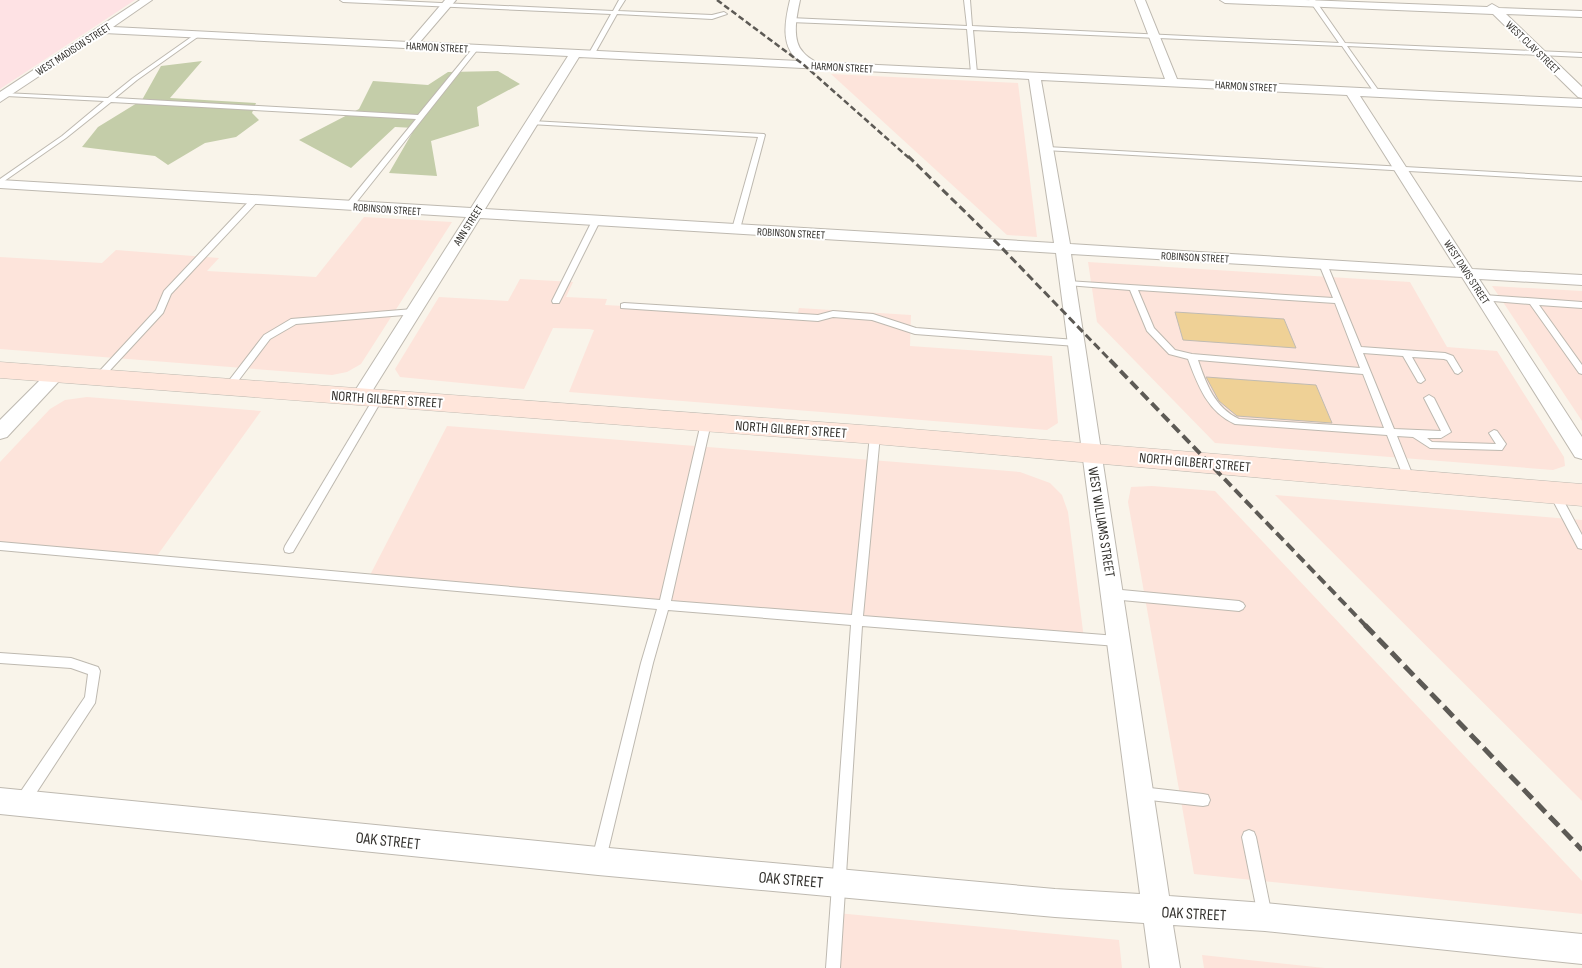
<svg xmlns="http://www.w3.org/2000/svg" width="1582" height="968" viewBox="0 0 1582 968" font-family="'Sofia Sans Condensed',sans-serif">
  <rect width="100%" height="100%" fill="#f9f4ea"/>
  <g fill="#fde4db">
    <path d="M831,74l187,9 19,154 -30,-2z"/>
    <path d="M364,217l88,5 -91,142 -14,8 -15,3 -332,-26v-92l102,6 14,-13 103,8 -12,13 109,6z"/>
    <path d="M1088,262l322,20 37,65 50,4 67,106 1,9 -12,4 -338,-27 -118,-121z"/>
    <path d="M520,279l53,3 -7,15 41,2 -2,6 19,1 173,11 2,-9 112,7 -1,31 142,10 6,67 -11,7 -478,-38 25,-62 -5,-1 -36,-1 -29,61 -124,-12 -5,-8 44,-72 69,4z"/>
    <path d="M1492,286l90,5v130l-81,-122z"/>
    <path d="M87,397l174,14 -107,149 -154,-14v-84l50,-53 15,-9z"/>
    <path d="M447,426l573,46 30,11 12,12 6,17 16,127 -716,-60z"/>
    <path d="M1152,486l63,5 367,390v33l-388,-40 -66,-372 3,-15z"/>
    <path d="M1275,495l307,25v281z"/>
    <path d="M837,913l282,27 3,28h-289z"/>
    <path d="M1202,955l123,13h-121z"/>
  </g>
  <path fill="#fee2e4" d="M0,0h135l-135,89z"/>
  <g fill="#c4cda9">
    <path d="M202,61l-32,37 86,5 -4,10 7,7 -23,17 -31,6 -37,22 -13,-9 -73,-9 16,-20 44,-27 19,-34z"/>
    <path d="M498,71l22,13 -43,23 2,19 -48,15 6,35 -48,-3 26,-45 -20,-1 -44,41 -52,-28 60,-31 14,-28 55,4 20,-13z"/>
  </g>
  <g fill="#efd196" stroke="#c0bbb2">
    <path d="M1175,312l109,7 12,29 -113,-8z"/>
    <path d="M1206,377l110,8 16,38 -95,-7 -18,-15z"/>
  </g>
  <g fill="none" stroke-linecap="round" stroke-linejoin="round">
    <g stroke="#beb9b0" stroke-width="2">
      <g id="service">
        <path d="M340,0h37l236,11 6,-11h6l-7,11 94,4 12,-3 3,2 -15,5 -95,-5 -23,41 -3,2 -3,-2 23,-41 -268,-12z"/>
        <path d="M964,0h6l2,26 367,17 -30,-43h6l30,43 237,10v4l-235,-11 34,48 -3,2 -2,-1 -34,-49 -369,-16 4,43 -3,2 -3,-2 -4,-44 -177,-7 -3,-2 3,-2 177,8z"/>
        <path d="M197,33l2,1v2l-62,44 -22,18 303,17 55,-67 5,1 -127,160 -7,-2 72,-88 -305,-17 -45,36 -66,46v-5l62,-43 42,-35 -98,-5 -3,-2 1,-1 104,5 25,-20z"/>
        <path d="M532,121l232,13 1,1 -25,94 -4,2 -4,-2 26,-92 -228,-13 -1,-1z"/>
        <path d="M1047,147l535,30v4l-537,-31 -1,-1z"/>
        <path d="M251,199l7,2 -87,93 -8,19 -62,67h-6l-1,-2 1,-2 61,-66 8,-19z"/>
        <path d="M593,219h3l4,2 -41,82h-6l-1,-2z"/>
        <path d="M1320,262h3l4,2 34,83 84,6 8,3 9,15 -4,3 -3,-1 -8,-13 -3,-1 -32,-2 13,23 -4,3 -3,-1 -15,-26 -40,-3 31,76 47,2 -17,-33 5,-3 5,3 17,34 -10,6h-14l5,4 64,2 -7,-11 5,-3 3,1 9,13 -4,6 -72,-2 -17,-11 -16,-1 18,45 -5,4 -5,-4 -18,-46 -152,-11c-27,-12 -37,-38 -47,-65l-19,-5 -22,-23 -17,-41 -63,-5 -4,-2 4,-2 266,17 -14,-34zM1138,290l197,13 25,65 -168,-14 -17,-4 -21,-22zM1198,360l165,14 21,54 -145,-9c-24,-11 -33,-35 -41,-59z"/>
        <path d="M1484,295l98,7v6l-43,-3 43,60v9l-3,-1 -49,-69 -49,-4v-4z"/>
        <path d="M624,303l194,12 15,-4 40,3 43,14 160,12 4,3 -4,3 -161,-12 -43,-14 -39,-3 -15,4 -197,-13v-4z"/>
        <path d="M413,309l3,1v4l-120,10 -26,15 -38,50h-6l-2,-2 40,-52 27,-16z"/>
        <path d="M378,395l5,3 -90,154 -4,1 -4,-1 -1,-3 1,-3 90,-150z"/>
        <path d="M706,420l5,3 -40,178 181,14 18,-180 5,-3 5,3 -17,181 254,20 4,1 2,4 -2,4 -4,1 -255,-20 -22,342h-14l25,-343 -183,-15 -15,53 -47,196 -2,5 -5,2 -5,-2 -2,-5 49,-196 16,-54 -657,-59v-8l660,58 41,-177z"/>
        <path d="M1554,489l4,1 24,45v14l-4,-1 -29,-55 1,-3z"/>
        <path d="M1111,589l128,12 4,2 2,3 -2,3 -4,2 -128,-12 -4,-2 -2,-3 2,-3z"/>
        <path d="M0,653l71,5 27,9 2,4 -5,32 -68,104 -5,2 -5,-2 -2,-5 2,-5 68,-100 3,-23 -17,-6 -71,-5z"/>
        <path d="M1141,787l62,7 5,1 2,5 -2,5 -5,1 -62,-7 -5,-1 -2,-5 2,-5z"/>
        <path d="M1249,830l5,2 2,5 16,79 -2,5 -5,2 -5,-2 -2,-5 -16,-79 2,-5z"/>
      </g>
    </g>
    <g stroke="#beb9b0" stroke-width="2">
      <g id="minor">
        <path d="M140,0h12l-39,27 296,15 36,-42h11l-36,42 379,19c-19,-15 -14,-40 -9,-61h10c-3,14 -9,40 3,52 3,4 8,7 13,10l349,17 -30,-79h10l32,79 405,20v8l-222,-11 112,173 110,6v10l-103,-6 103,158v22l-7,-2 -113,-180 -391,-23 98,642 96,7 317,31v30l-317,-33 -92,-6 7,43h-30l-6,-45 -89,-6 -457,-42 -598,-61v-26l598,59 457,42 85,5 -84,-641 -576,-35 -114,183 -6,2 -6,-2 -3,-4 115,-180 -466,-29v-8l471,28 97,-152 -464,-23 -104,69v-10zM579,57l450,22 25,164 -569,-34zM1041,80l306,15 109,173 -386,-24z"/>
        <path d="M1220,0h85l182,7 5,-3 7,4 83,3v6l-76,-3 76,73v11l-4,-1 -85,-83 -268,-11z"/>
        <path d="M55,369l6,2 3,4 -3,4 -54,58 -7,2v-19l49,-49z"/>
      </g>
    </g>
    <g stroke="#beb9b0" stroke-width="1">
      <path id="secondary" d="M0,362l875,64 707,58v22l-707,-62 -875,-66z"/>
    </g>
    <use href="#service" fill="#fff" fill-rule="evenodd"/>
    <use href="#minor" fill="#fff" fill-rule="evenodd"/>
    <use href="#secondary" fill="#ffe6db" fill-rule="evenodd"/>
    <path stroke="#5d5a55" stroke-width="2.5" stroke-dasharray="6 3" stroke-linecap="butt" d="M717,0l87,65 105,93"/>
    <path stroke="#5d5a55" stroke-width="3" stroke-dasharray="8 4" stroke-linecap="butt" d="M908,156l91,89 112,116"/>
    <path stroke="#5d5a55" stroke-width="4" stroke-dasharray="10 5" stroke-linecap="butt" d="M1110,360l256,266"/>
    <path stroke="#5d5a55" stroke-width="5" stroke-dasharray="13 6" stroke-linecap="butt" d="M1365,625l217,225"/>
  </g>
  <g text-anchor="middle" stroke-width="4" stroke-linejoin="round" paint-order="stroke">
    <g font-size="11" fill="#32302c" stroke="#fff">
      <text transform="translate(437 47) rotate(3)" y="4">HARMON STREET</text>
      <text transform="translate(1533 47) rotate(44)" y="4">WEST CLAY STREET</text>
      <text transform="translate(73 49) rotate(-33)" y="4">WEST MADISON STREET</text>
      <text transform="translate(842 67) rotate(3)" y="4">HARMON STREET</text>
      <text transform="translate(1246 86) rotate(3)" y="4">HARMON STREET</text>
      <text transform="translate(387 209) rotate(4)" y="4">ROBINSON STREET</text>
      <text transform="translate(468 225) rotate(-58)" y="4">ANN STREET</text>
      <text transform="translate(791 233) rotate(3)" y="4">ROBINSON STREET</text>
      <text transform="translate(1195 257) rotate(3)" y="4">ROBINSON STREET</text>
      <text transform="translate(1467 272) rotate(57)" y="4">WEST DAVIS STREET</text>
    </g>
    <g font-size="14" fill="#32302c" stroke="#fff">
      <text transform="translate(387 399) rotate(4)" y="5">NORTH GILBERT STREET</text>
      <text transform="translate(791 429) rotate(4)" y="5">NORTH GILBERT STREET</text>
      <text transform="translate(1195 462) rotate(5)" y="5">NORTH GILBERT STREET</text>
      <text transform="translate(1102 522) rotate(81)" y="5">WEST WILLIAMS STREET</text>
    </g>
    <g font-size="16" fill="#32302c" stroke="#fff">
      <text transform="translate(388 840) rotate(6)" y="6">OAK STREET</text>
      <text transform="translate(791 879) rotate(5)" y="6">OAK STREET</text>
      <text transform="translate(1194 913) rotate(3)" y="6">OAK STREET</text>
    </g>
  </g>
</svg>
